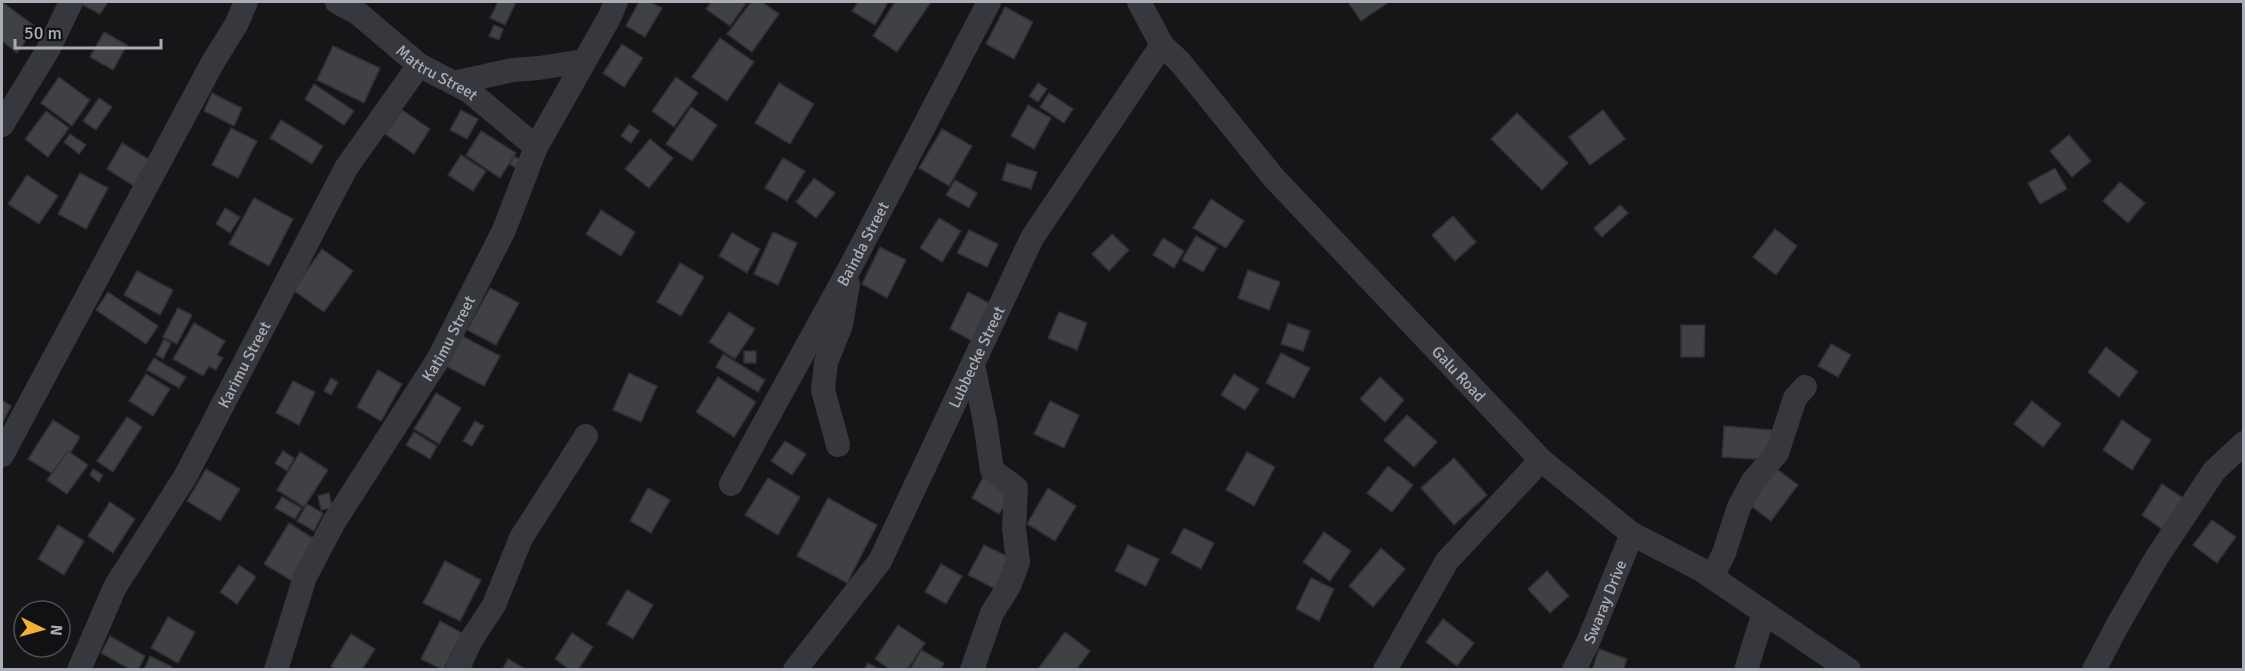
<svg xmlns="http://www.w3.org/2000/svg" width="2245" height="671" viewBox="0 0 2245 671" font-family="Signika,sans-serif">
  <rect width="100%" height="100%" fill="#161618"/>
  <g fill="#404145" stroke="#303034" stroke-width="1.5">
    <path d="M2,2l34,25 -19,26 -15,-12z"/>
    <path d="M77,2h31l-8,12z"/>
    <path d="M498,2h18l-11,23 -15,-7z"/>
    <path d="M639,2h11l12,6 -17,29 -19,-11z"/>
    <path d="M711,2h36l-17,24 -24,-17z"/>
    <path d="M751,2h11l17,12 -27,38 -25,-18z"/>
    <path d="M858,2h30l-13,23 -23,-14z"/>
    <path d="M895,2h36l-34,50 -24,-16z"/>
    <path d="M1348,2h41l-28,19z"/>
    <path d="M1005,7l28,15 -19,37 -28,-15z"/>
    <path d="M494,25l9,4 -4,11 -10,-4z"/>
    <path d="M104,32l23,13 -14,25 -23,-13z"/>
    <path d="M720,38l34,24 -27,39 -35,-24z"/>
    <path d="M622,44l21,14 -19,29 -21,-14z"/>
    <path d="M333,46l47,22 -16,35 -47,-23z"/>
    <path d="M59,77l31,23 -18,26 -31,-23z"/>
    <path d="M676,77l22,16 -24,34 -22,-16z"/>
    <path d="M779,83l35,21 -24,40 -35,-21z"/>
    <path d="M1038,83l9,6 -9,13 -9,-6z"/>
    <path d="M314,84l40,27 -10,14 -39,-26z"/>
    <path d="M212,93l30,15 -8,18 -30,-15z"/>
    <path d="M1049,93l24,16 -9,14 -24,-16z"/>
    <path d="M99,98l13,9 -16,23 -13,-9z"/>
    <path d="M1028,105l23,13 -17,31 -23,-13z"/>
    <path d="M691,107l26,18 -25,36 -26,-17z"/>
    <path d="M402,110l28,19 -16,25 -29,-20z"/>
    <path d="M461,110l17,9 -11,20 -17,-9z"/>
    <path d="M1603,110l22,29 -35,26 -21,-28z"/>
    <path d="M46,111l23,17 -21,29 -23,-18z"/>
    <path d="M1517,113l51,50 -26,27 -51,-51z"/>
    <path d="M281,120l42,26 -11,18 -42,-26z"/>
    <path d="M629,124l10,7 -8,12 -10,-7z"/>
    <path d="M231,128l26,13 -19,37 -26,-13z"/>
    <path d="M942,129l30,17 -23,40 -30,-18z"/>
    <path d="M481,131l35,22 -16,25 -34,-23z"/>
    <path d="M70,134l16,11 -7,9 -15,-12z"/>
    <path d="M2069,135l22,26 -19,16 -22,-26z"/>
    <path d="M650,139l23,19 -24,30 -24,-19z"/>
    <path d="M122,143l28,17 -16,26 -27,-17z"/>
    <path d="M461,155l25,16 -13,20 -25,-16z"/>
    <path d="M514,156l10,6 -5,8 -10,-6z"/>
    <path d="M783,158l22,13 -18,30 -22,-13z"/>
    <path d="M1007,163l30,9 -6,17 -29,-9z"/>
    <path d="M2055,168l12,21 -27,15 -12,-21z"/>
    <path d="M80,173l28,15 -22,41 -28,-15z"/>
    <path d="M27,175l31,21 -19,28 -31,-20z"/>
    <path d="M814,178l21,15 -19,25 -20,-16z"/>
    <path d="M955,180l22,13 -8,15 -23,-13z"/>
    <path d="M2120,182l25,21 -17,20 -25,-22z"/>
    <path d="M254,198l39,21 -24,47 -40,-22z"/>
    <path d="M1211,199l33,22 -18,27 -33,-20z"/>
    <path d="M1620,205l8,8 -26,24 -8,-9z"/>
    <path d="M225,208l15,9 -10,16 -14,-9z"/>
    <path d="M601,210l34,22 -14,24 -35,-22z"/>
    <path d="M1453,216l23,26 -21,19 -23,-26z"/>
    <path d="M939,218l22,13 -19,31 -22,-14z"/>
    <path d="M1775,229l22,17 -21,29 -23,-18z"/>
    <path d="M969,230l29,14 -11,23 -30,-14z"/>
    <path d="M773,232l24,11 -19,42 -24,-11z"/>
    <path d="M732,233l28,16 -13,24 -28,-17z"/>
    <path d="M1112,234l17,16 -20,21 -17,-17z"/>
    <path d="M1196,236l21,12 -14,24 -21,-12z"/>
    <path d="M1163,238l21,13 -10,17 -21,-13z"/>
    <path d="M880,247l26,13 -19,38 -25,-14z"/>
    <path d="M322,249l31,22 -29,41 -31,-22z"/>
    <path d="M680,263l24,14 -23,39 -24,-14z"/>
    <path d="M1248,270l32,12 -11,28 -31,-12z"/>
    <path d="M137,271l36,19 -13,25 -36,-20z"/>
    <path d="M490,288l29,15 -23,42 -29,-15z"/>
    <path d="M108,292l50,34 -12,18 -50,-34z"/>
    <path d="M968,292l27,14 -19,37 -26,-14z"/>
    <path d="M178,308l14,7 -15,29 -14,-7z"/>
    <path d="M729,312l26,17 -20,30 -26,-17z"/>
    <path d="M1059,312l28,11 -10,27 -29,-12z"/>
    <path d="M194,323l31,18 -8,14 6,3 -7,12 -7,-4 -6,10 -30,-17z"/>
    <path d="M1288,323l22,8 -7,20 -22,-7z"/>
    <path d="M1681,325h24l-1,32h-23z"/>
    <path d="M460,335l40,21 -16,30 -40,-21z"/>
    <path d="M164,339l7,4 -8,16 -7,-4z"/>
    <path d="M1831,344l20,11 -13,22 -20,-11z"/>
    <path d="M2106,347l32,25 -19,25 -31,-25z"/>
    <rect x="744" y="351" width="12" height="12"/>
    <path d="M1281,353l29,15 -16,30 -28,-15z"/>
    <path d="M723,354l42,26 -7,12 -42,-25z"/>
    <path d="M154,358l32,19 -7,11 -32,-18z"/>
    <path d="M378,370l24,14 -21,37 -24,-14z"/>
    <path d="M629,373l28,13 -16,36 -28,-12z"/>
    <path d="M146,374l24,15 -17,27 -24,-15z"/>
    <path d="M1234,374l25,15 -14,21 -24,-15z"/>
    <path d="M718,377l38,25 -22,35 -38,-25z"/>
    <path d="M1380,377l24,23 -19,22 -25,-23z"/>
    <path d="M331,378l7,4 -7,13 -7,-4z"/>
    <path d="M293,381l22,11 -16,33 -23,-12z"/>
    <path d="M436,393l25,15 -22,36 -25,-15z"/>
    <path d="M2,400l9,6 -8,16 -1,-1z"/>
    <path d="M1050,401l29,14 -15,33 -30,-14z"/>
    <path d="M2032,401l29,23 -18,23 -29,-23z"/>
    <path d="M1407,415l30,27 -23,25 -30,-27z"/>
    <path d="M127,417l15,10 -29,45 -16,-11z"/>
    <path d="M53,420l27,17 -24,39 -28,-17z"/>
    <path d="M2122,420l29,20 -19,30 -29,-20z"/>
    <path d="M475,421l9,5 -12,20 -9,-5z"/>
    <path d="M1724,426l48,4 -3,30 -47,-3z"/>
    <path d="M414,432l23,14 -7,13 -24,-14z"/>
    <path d="M785,441l21,13 -14,21 -21,-14z"/>
    <path d="M68,451l20,14 -21,29 -20,-14z"/>
    <path d="M283,451l11,7 -7,13 -12,-8z"/>
    <path d="M300,452l28,18 -24,37 -27,-17z"/>
    <path d="M1247,452l28,15 -21,39 -28,-16z"/>
    <path d="M1454,458l33,37 -33,30 -33,-37z"/>
    <path d="M1388,466l25,19 -21,27 -25,-19z"/>
    <path d="M1774,467l24,18 -27,36 -24,-18z"/>
    <path d="M93,469l10,6 -4,7 -9,-7z"/>
    <path d="M206,469l34,20 -20,32 -33,-20z"/>
    <path d="M985,474l28,17 -14,23 -27,-16z"/>
    <path d="M768,478l32,19 -22,38 -33,-20z"/>
    <path d="M2162,484l24,16 -21,31 -23,-16z"/>
    <path d="M648,488l22,12 -19,33 -21,-12z"/>
    <path d="M1048,488l28,18 -21,35 -28,-17z"/>
    <path d="M329,493l3,15 -11,2 -3,-14z"/>
    <path d="M282,497l20,11 -7,11 -20,-11z"/>
    <path d="M828,498l49,27 -30,58 -50,-27z"/>
    <path d="M110,502l25,17 -22,34 -25,-17z"/>
    <path d="M307,504l16,9 -9,18 -17,-10z"/>
    <path d="M2212,520l24,17 -19,26 -24,-18z"/>
    <path d="M289,523l30,19 -25,40 -30,-18z"/>
    <path d="M58,525l26,16 -20,34 -26,-16z"/>
    <path d="M1184,528l30,15 -13,26 -30,-16z"/>
    <path d="M1324,532l27,19 -21,30 -27,-19z"/>
    <path d="M984,545l29,14 -16,31 -29,-15z"/>
    <path d="M1128,545l31,14 -13,27 -31,-15z"/>
    <path d="M1381,548l24,21 -32,38 -24,-21z"/>
    <path d="M445,561l36,19 -21,41 -37,-18z"/>
    <path d="M941,564l21,12 -16,28 -21,-12z"/>
    <path d="M239,565l17,12 -19,27 -17,-12z"/>
    <path d="M1547,571l22,25 -19,17 -22,-24z"/>
    <path d="M1311,578l23,11 -15,32 -23,-12z"/>
    <path d="M627,590l26,15 -20,34 -26,-15z"/>
    <path d="M30,604l16,7h-19z"/>
    <path d="M168,617l27,15 -17,31 -27,-15z"/>
    <path d="M1443,619l31,24 -17,23 -31,-24z"/>
    <path d="M440,621l22,12 -19,37 -22,-11z"/>
    <path d="M898,625l27,18 -18,27h-16l-16,-11z"/>
    <path d="M1065,632l25,19 -14,19h-36l-2,-1z"/>
    <path d="M572,633l21,14 -15,23h-8l-15,-11z"/>
    <path d="M351,634l24,15 -13,21h-26l-5,-4z"/>
    <path d="M110,636l35,20 -7,14h-7l-30,-17z"/>
    <path d="M1599,649l28,10 -4,11h-31z"/>
    <path d="M921,650l23,13 -4,7h-30z"/>
    <path d="M150,656l22,11 -1,3h-27z"/>
    <path d="M508,659l19,11h-25z"/>
    <path d="M868,663l13,7h-17z"/>
  </g>
  <g fill="none" stroke-linecap="round" stroke-linejoin="round">
    <g stroke="#37383d" stroke-width="24">
      <path id="s1" d="M337,2l22,12 60,51 50,26 67,56"/>
      <path id="s2" d="M1139,2l23,43 18,17 94,116 267,282 91,74 68,35 149,101"/>
      <path d="M453,83l60,-13 26,-2 45,-7"/>
      <path d="M2,125l47,-77 22,-46"/>
      <path d="M838,445l-15,-55 3,-28 15,-37 7,-41"/>
      <path d="M2,455l211,-393 23,-37 10,-23"/>
      <path id="s3" d="M731,484l121,-220 137,-262"/>
      <path d="M1712,577l12,-24 15,-46 14,-26 24,-28 18,-55 10,-11"/>
      <path id="s4" d="M79,670l36,-83 70,-110 161,-309 73,-103"/>
      <path id="s5" d="M276,670l29,-93 29,-55 105,-164 65,-128 32,-83 73,-129 7,-16"/>
      <path d="M457,670l14,-30 23,-35 27,-67 65,-102"/>
      <path id="s6" d="M795,670l85,-109 152,-323 130,-193"/>
      <path d="M972,670l20,-57 17,-27 9,-24 -4,-34 2,-40 -24,-18 -7,-48 -12,-57"/>
      <path d="M1385,670l62,-109 94,-101"/>
      <path id="s7" d="M1574,670l14,-28 44,-108"/>
      <path d="M1746,670l18,-58"/>
      <path d="M2094,670l23,-44 40,-69 57,-86 30,-28"/>
    </g>
  </g>
  <g text-anchor="middle" stroke-width="4.5" stroke-linejoin="round" paint-order="stroke">
    <g font-size="16" fill="#a8adb8" stroke="#111113">
      <text dy="6" stroke="none"><textPath href="#s1" startOffset="123">Mattru Street</textPath></text>
      <text dy="6" stroke="none"><textPath href="#s3" startOffset="274">Bainda Street</textPath></text>
      <text dy="6" stroke="none"><textPath href="#s5" startOffset="376">Katimu Street</textPath></text>
      <text dy="6" stroke="none"><textPath href="#s6" startOffset="364">Lubbecke Street</textPath></text>
      <text dy="6" stroke="none"><textPath href="#s4" startOffset="348">Karimu Street</textPath></text>
      <text dy="6" stroke="none"><textPath href="#s2" startOffset="492">Galu Road</textPath></text>
      <text dy="6" stroke="none"><textPath href="#s7" startOffset="75">Swaray Drive</textPath></text>
    </g>
  </g>
  <rect width="2245" height="671" fill="none" stroke="#a8adb8" stroke-width="6"/>
  <g transform="translate(42 629) rotate(95)"><circle r="28" fill="#111113" stroke="#4d4f55" stroke-width="1.5"/>
  <path d="M0-4.5L10 22L0 15L-10 22Z" fill="#f2b134"/>
  <text y="-9" font-size="16" font-weight="bold" text-anchor="middle" fill="#a8adb8">N</text>
  </g>
  <path d="M15 39v9h146v-9" fill="none" stroke="#a8adb8" stroke-width="3"/>
  <text x="24" y="39" font-size="18" fill="#a8adb8" stroke="#111113" stroke-width="4.5" paint-order="stroke">50 m</text>
</svg>
